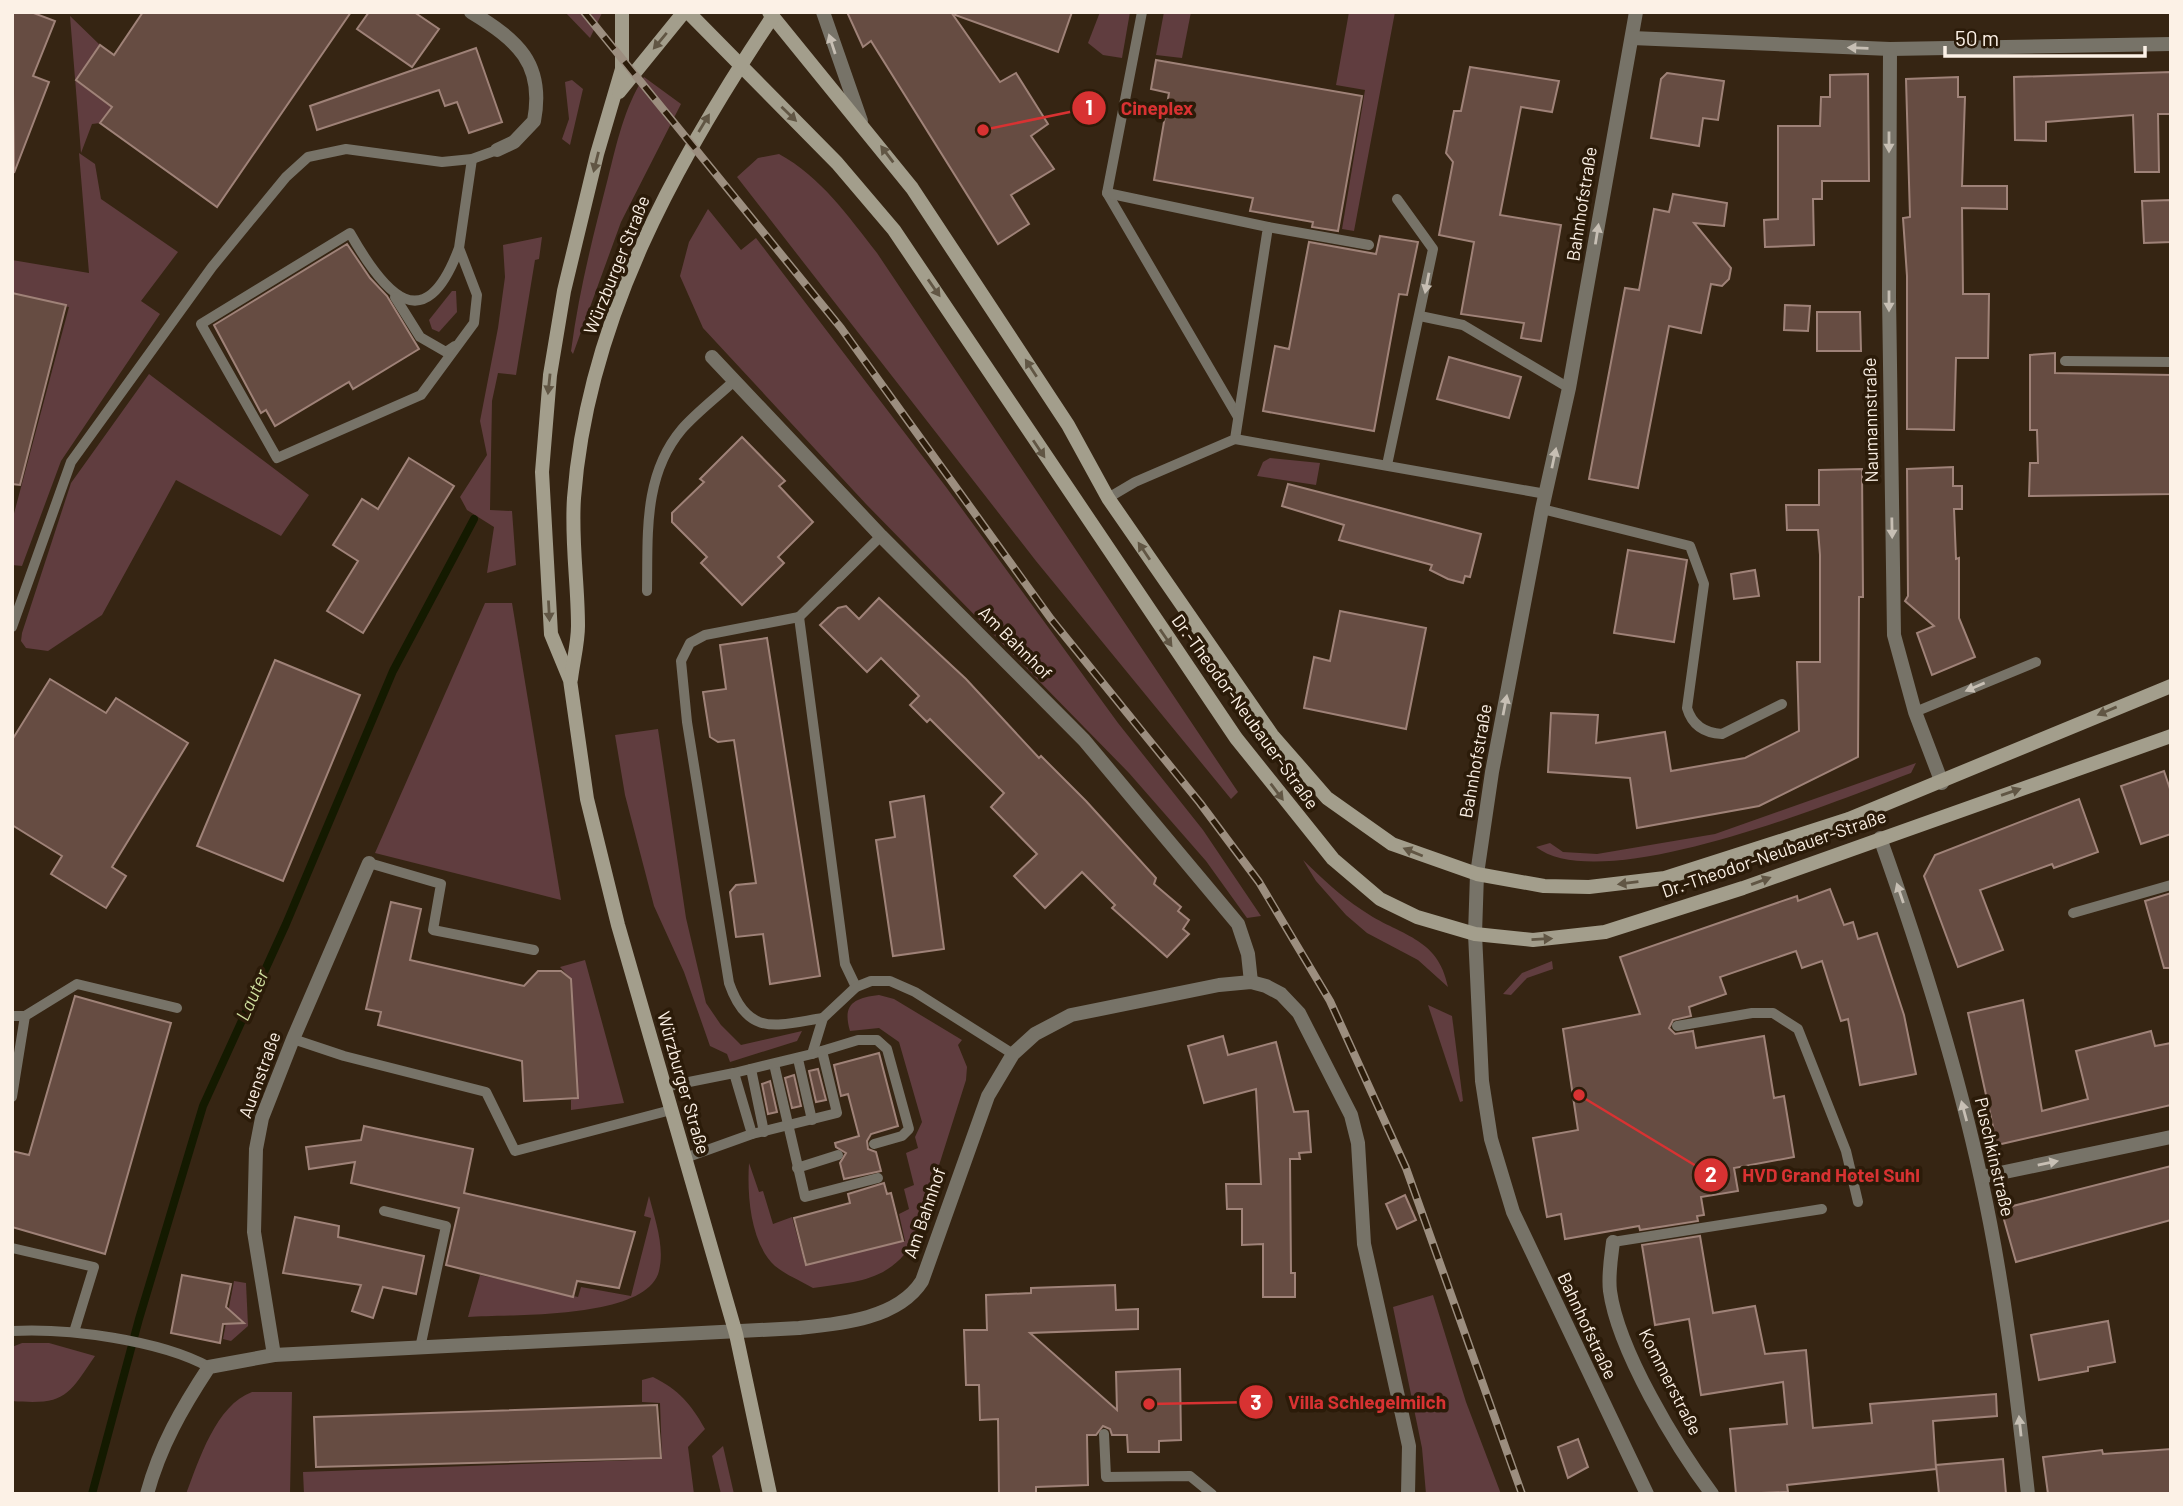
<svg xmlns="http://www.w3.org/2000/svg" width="2183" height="1506" viewBox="0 0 2183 1506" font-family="Barlow,sans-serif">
  <rect width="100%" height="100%" fill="#362513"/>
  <g fill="#603d3f">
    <path d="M565,12h37v1l-12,25z"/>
    <path d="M1100,12h30l-8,46 -19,-3 -15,-12z"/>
    <path d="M1164,12h27l-9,46 -26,-3z"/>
    <path d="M1349,12h46l-41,219 -12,-2 23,-139 -29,-5z"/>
    <path d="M70,16l30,29 -24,36 36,26 -12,16 -8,1 -11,29z"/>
    <path d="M644,77l37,27 -60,118 -48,132 -2,-3c8,-60 22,-115 37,-173 9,-35 16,-70 36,-101z"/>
    <path d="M572,80l11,9 -13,56 -8,-6 7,-20 -4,-37z"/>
    <path d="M79,153l16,11 6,35 77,53 -37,49 19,13 -99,147 -39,105 -10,-1v-44l57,-214 -57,-13v-34l77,13z"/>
    <path d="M779,154c42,23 69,62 98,99l361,539 -7,7 -195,-238 -299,-384 21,-19z"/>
    <path d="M708,209l33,41 15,-12 190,249 172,236 85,107 58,86 -14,2 -41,-57 -77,-88 -263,-269 -163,-176 -23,-52 9,-34z"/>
    <path d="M542,237l-3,22 -4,1 -19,115 -18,-2 -6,28 -2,109 22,1 4,54 -29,8 7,-46 -27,-17 -7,-13 27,-42 -7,-34 18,-93 7,-51 -2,-32z"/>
    <path d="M452,291h4l1,21 -18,20 -7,-3 -3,-9z"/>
    <path d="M149,374l160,121 -28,41 -105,-56 -74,135 -54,36 -22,-3 -5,-7 1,-8 49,-150z"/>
    <path d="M1270,458l50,5 -4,22 -59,-9 6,-14z"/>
    <path d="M485,603h27l49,297 -186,-47z"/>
    <path d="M658,729l28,189 20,85 15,22 20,20 61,-14 -5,10 -67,21 -3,-8 -17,-8 -26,-74 -30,-66 -29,-111 -10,-60z"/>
    <path d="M1916,763l-5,10c-74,28 -309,125 -375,74l14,-4 13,9 34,2 118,-20z"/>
    <path d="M1303,860c19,18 37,36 59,50 37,26 76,26 86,77l-30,-27 -51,-27 -21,-18 -30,-34z"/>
    <path d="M585,960l39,143 -53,7v-10l7,-2 -6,-105 -1,-14 -11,-12z"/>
    <path d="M1552,961l1,8 -26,9 -16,17 -8,-1 19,-21z"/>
    <path d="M879,995l15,4 68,41 -4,5 9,22 -1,13 -50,158c-26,44 -57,43 -103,50 -12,-7 -27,-13 -38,-22 -25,-23 -28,-72 -26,-103l10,29 4,-1 10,33 19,-7 13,47 100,-23 -6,-27 10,-5 -5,-20 10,-4 -8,-32 12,-5 -3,-11 7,-15 -23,-80 -20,-14 -29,3c-8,-27 4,-33 29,-36z"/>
    <path d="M1428,1005l24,11 11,85 -3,1z"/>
    <path d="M649,1196c6,24 16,50 10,75 -12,49 -149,43 -191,46l12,-42 98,22 3,-10 50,9 20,-78 -7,-2z"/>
    <path d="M234,1281l12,2 2,43 -17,15 -8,-2z"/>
    <path d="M1433,1295l33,107 35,92h-75l-4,-46 -29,-141z"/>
    <path d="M22,1343h27l46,13c-28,41 -30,49 -83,45v-54z"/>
    <path d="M653,1377c26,13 38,27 52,52l-17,18 6,47h-390l-1,-22 359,-13 -2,-56 -18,-1v-22z"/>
    <path d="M252,1392h40l-2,102h-104c13,-34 30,-89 66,-102z"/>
    <path d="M723,1446l11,48h-13l-9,-38z"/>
  </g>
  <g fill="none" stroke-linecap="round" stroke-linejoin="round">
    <path stroke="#141a00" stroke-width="8" d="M92,1494l47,-175 64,-213 83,-182 107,-253 81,-152"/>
  </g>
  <g fill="#664c42" stroke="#9f8278" stroke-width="2">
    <path d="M12,12h19l24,9 -22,55 16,6 -35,91z"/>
    <path d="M143,12h208l-134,195 -117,-84 12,-16 -36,-27 24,-35 14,10z"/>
    <path d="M369,12h45l25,17 -27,38 -55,-38z"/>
    <path d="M847,12h104l49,70 16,-9 32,51 -17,12 23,33 -43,26 18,29 -31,20 -127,-203 -8,6z"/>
    <path d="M956,12h116l-14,40 -103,-37z"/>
    <path d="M476,48l26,74 -33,11 -12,-31 -12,4 -6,-16 -122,40 -7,-24z"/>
    <path d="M1156,60l206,36 -24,135 -26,-4 1,-5 -63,-11 3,-13 -99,-18 15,-87 -18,-4z"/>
    <path d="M1470,67l89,14 -7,31 -31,-5 -21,108 61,10 -20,116 -20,-3 3,-15 -63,-9 13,-72 -35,-7 14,-73 -7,-9 8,-42h7z"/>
    <path d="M2171,72v42h-13l1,58h-24l-2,-57 -87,7v19l-31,-1 -1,-63z"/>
    <path d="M1667,73l57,8 -6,39 -15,-2 -4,28 -48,-8 10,-59z"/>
    <path d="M1868,74l1,107h-47v18h-9l1,46 -49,2 -1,-27 14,-1v-93h42l1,-29h9v-22z"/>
    <path d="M1958,77v20h7l-3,89h45v23l-45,-1 1,86h26l-1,64h-32l-2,72 -47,-1v-153l-4,-58 7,-1 -4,-138z"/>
    <path d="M1673,194l54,9 -3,23 -30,-3 37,45 -2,11 -7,7 -11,-2 -10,49 -32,-7 -31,162 -49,-9 36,-191 14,2 15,-81 15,3z"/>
    <path d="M2171,200v42l-27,1 -2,-42z"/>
    <path d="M1380,236l38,6 -11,53 -8,-1 -25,137 -111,-20 12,-65 14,3 20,-107 67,12z"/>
    <path d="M347,244l23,34 17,18 32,53 -66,40 -4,-7 -74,44 -9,-16 -5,3 -47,-88z"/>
    <path d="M12,293l54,12 -46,180 -8,-1z"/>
    <path d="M1785,305l25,1 -2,25 -24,-1z"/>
    <path d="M1817,312h43l1,39h-44z"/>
    <path d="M2055,353v20l116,2v119l-142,2 1,-33h8l-1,-33h-7v-75z"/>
    <path d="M1449,357l72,20 -12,41 -72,-19z"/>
    <path d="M742,437l43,44 -6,5 34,36 -35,35 6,6 -42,42 -41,-42 6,-6 -35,-35v-9l32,-31 -4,-3z"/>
    <path d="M409,458l45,28 -91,147 -36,-22 31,-50 -25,-16 29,-46 16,10z"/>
    <path d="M1953,467v19h9v23h-8l2,50 3,-1v60l16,39 -43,18 -15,-42 17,-7 -29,-25 3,-5 -1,-127z"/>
    <path d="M1862,469l1,128h-4l-1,160 -99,49 -122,22 -7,-50 -82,-6 3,-59 47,2 -2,28 69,-11 6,39 74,-13 54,-27 -2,-69h23v-107l-2,-25h-31l-1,-25h33v-35z"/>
    <path d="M1288,484l193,50 -11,43 -5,-1 -2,7 -15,-4 -18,-9 2,-5 -93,-25 5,-15 -62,-19z"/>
    <path d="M1628,550l59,10 -13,82 -60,-9z"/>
    <path d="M1755,570l4,26 -25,3 -3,-25z"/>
    <path d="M879,598l87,81 73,79 2,-2 45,45 70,77 -2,6 27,23 -3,4 11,9 -6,9 6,5 -22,23 -55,-49 3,-3 -33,-33 -37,36 -31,-32 23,-22 -46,-47 13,-14 -74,-74 -3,3 -17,-17 9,-9 -38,-38 -14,14 -47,-47 18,-17 8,-2 13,13z"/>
    <path d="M1340,611l86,17 -20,101 -102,-21 10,-51 16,4z"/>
    <path d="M767,638l53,338 -50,8 -7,-50 -27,3 -6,-45 6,-7 20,-2 -22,-143 -16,2 -8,-5 -7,-45 23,-3 -6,-44z"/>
    <path d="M275,660l85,35 -77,186 -86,-35z"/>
    <path d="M50,679l56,34 10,-15 72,45 -76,124 14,9 -20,32 -55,-34 11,-18 -50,-31v-85z"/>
    <path d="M2164,771l7,21v42l-30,10 -20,-58z"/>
    <path d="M924,796l20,153 -51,7 -17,-116 19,-3 -5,-35z"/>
    <path d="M2079,799l19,53 -44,16 -2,-4 -72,26 23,60 -45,17 -34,-91 11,-21z"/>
    <path d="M1830,889l14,36 9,-3 5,17 19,-6 27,82 12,59 -56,11 -12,-66 -7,2 -19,-60 -20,7 -6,-17 -76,26 6,17 -37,13 2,9 -18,4 -4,8 6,6 18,-3 3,17 68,-12 10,62 10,-2 10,61 -60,11 4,23 -37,6 3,18 -7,1 1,5 -58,9 -1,-4 -74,13 -4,-25 -14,3 -14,-79 45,-8 -15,-101 77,-15 -20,-57 177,-61 1,5z"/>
    <path d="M2171,893v75h-7l-19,-67z"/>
    <path d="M391,902l30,7 -11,51 114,26 14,-15h23l10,8 7,119 -54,3 -2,-40 -144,-36 3,-13 -15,-3z"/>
    <path d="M75,996l96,27 -66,231 -93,-27v-76l17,4z"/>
    <path d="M2023,1000l19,111 46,-12 -12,-48 75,-20 4,15 16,-3v62l-174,40 -29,-132z"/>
    <path d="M1223,1036l5,19 48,-13 18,70 14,-1 3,41 -12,1 1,6h-10l1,114h4v24h-32v-53l-21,1v-36h-15l-1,-25h35l-5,-95 -52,14 -16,-57z"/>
    <path d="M879,1053l19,73 -27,8 -4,7 1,8 8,3 5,19 -37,8 -4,-16 6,-10 -10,-6 -1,-4 24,-7 -11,-42 -7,2 -7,-31z"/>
    <path d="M818,1069l8,31 -10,2 -7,-31z"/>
    <path d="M794,1075l7,31 -9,2 -7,-30z"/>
    <path d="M770,1081l7,31 -9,2 -6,-30z"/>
    <path d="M364,1126l109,23 -9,44 171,39 -16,56 -42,-7 -4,16 -127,-32 13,-57 -108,-25 4,-21 -46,7 -3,-22 55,-7z"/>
    <path d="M2171,1166v54l-155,42 -15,-53z"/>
    <path d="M884,1183l3,11 4,-1 12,48 -97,24 -12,-47 56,-15 -2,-9z"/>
    <path d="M1405,1195l11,25 -19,9 -11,-25z"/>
    <path d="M295,1217l44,9 -1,11 86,19 -8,38 -33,-7 -10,31 -21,-7 9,-26 -78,-12z"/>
    <path d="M1700,1236l13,77 42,-7 10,48 41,-4 7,78 59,-5 -2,-19 126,-10 1,22 -64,5 3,48 -149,16 1,7 -52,2 -6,-65 57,-5 -4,-42 -82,13 -12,-76 -34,6 -13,-80z"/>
    <path d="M182,1275l49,9 -5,23 18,16 -21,1 -3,19 -49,-10z"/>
    <path d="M1115,1285l1,25 22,-1v20l-108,4 87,77 -1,-38 64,-3 1,71 -22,1v11h-31l-1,-17h-15l-2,-6 -7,-3 -7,9h-9l1,50 -52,2v7h-37l-1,-75 -18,1 -1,-35h-13l-2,-55h23l-1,-35 45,-2v-5z"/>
    <path d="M2108,1321l7,41 -27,5v4l-49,9 -8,-45z"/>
    <path d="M657,1405l4,53 -345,9 -2,-50z"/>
    <path d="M1578,1439l10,28 -20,11 -10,-31z"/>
    <path d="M2171,1449v45h-123l-5,-37 59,-7 1,4z"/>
    <path d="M2003,1459l3,35h-67l-3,-29z"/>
  </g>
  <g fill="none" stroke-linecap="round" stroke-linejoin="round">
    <g stroke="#777368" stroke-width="10">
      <path d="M1142,12l-35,181 131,224"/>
      <path d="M1107,193l161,34 -33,212 -100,43 -27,16"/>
      <path d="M1268,227l101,18"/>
      <path d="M459,248c-35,94 -75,45 -109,-15l-149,91 76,134 144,-63 53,-72 3,-28 -18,-47 13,-89"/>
      <path d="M395,297l25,40 26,15 9,-6"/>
      <path d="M1420,316l43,9 106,63"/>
      <path d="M2065,361l106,1"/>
      <path d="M1235,439l311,55"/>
      <path d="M1387,465l46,-216 -36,-50"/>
      <path d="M1542,509l148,37 14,38 -17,124c5,17 18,25 35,26l60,-30"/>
      <path d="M647,591c1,-57 -4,-116 35,-162 15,-17 35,-32 52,-48"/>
      <path d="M799,617l82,-81"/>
      <path d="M12,627l59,-165 141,-195 74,-90 22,-20 38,-8 96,13 30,-3 25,-9"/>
      <path d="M1915,712l121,-50"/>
      <path d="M369,863l72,21 -8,46 101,20"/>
      <path d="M2073,913l98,-28"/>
      <path d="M12,1016h13l-13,81"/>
      <path d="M25,1016l52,-32 100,24"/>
      <path d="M823,1018c-46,7 -75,20 -94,-35l-42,-261 -6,-61 9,-18 15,-8 94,-18 46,347 11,23"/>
      <path d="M1677,1026l75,-13h21l25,16 48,122 12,51"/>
      <path d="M293,1039l51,17 142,36 29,59 156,-41"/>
      <path d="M812,1054l46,-14h19l10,9 22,80 -7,7 -28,8"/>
      <path d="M798,1059l14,61"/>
      <path d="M774,1064l31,133 73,-19"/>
      <path d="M751,1069l13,63"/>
      <path d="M734,1073l78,-19 11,-36 33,-31 15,-6h19l25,11 98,62"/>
      <path d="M664,1087l70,-14 18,61 -67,24"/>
      <path d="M752,1134l85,-21 -15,-62"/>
      <path d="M797,1168l41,-13"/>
      <path d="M384,1211l62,15 -26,122"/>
      <path d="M1613,1242l209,-33"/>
      <path d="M12,1248l82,19 -20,65"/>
      <path d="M12,1331c56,-3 148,9 197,36"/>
      <path d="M1104,1434l2,43 84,-1 22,18"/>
    </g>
    <g stroke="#777368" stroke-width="14">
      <path d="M471,12c46,28 74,51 63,109l-20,21 -17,8"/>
      <path d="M823,12l38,109"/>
      <path d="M1636,12l-67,376 -27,121 -50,263 -15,102 -2,60 7,147 9,58 22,73 134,282"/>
      <path d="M1632,38l258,11 281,-5"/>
      <path d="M1890,49l-1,248 5,338 21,77 27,71"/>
      <path d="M712,357l169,179 203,204 154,184 10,30 3,28"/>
      <path d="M1880,838c40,112 76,225 101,341 23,104 35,209 47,315"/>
      <path d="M1981,1177l190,-40"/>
      <path d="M1613,1242c-2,16 -5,33 -3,49 8,59 66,155 102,203"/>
      <path d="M274,1355l-20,-123 2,-83 6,-31 31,-79 76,-176"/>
      <path d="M147,1494c13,-48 35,-86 62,-127l65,-12 525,-27c41,-4 99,-9 123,-47l66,-185 25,-42 22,-20 36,-19 148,-30 32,-3 15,4 15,8 18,19 52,102 7,28 6,101 45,202 -1,48"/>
    </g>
    <g stroke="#a39e8c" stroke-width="14">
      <path d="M622,12v57l-25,85 -33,137 -14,84 -8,97 9,162 19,46 17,119 31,126 118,409 34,160"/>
      <path d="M688,12l149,151 57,67 342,508 97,121 47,40 37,18 58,17 58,6 72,-8 138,-44 428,-152"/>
      <path d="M769,12l143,176 156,237 40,73 164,237 55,63 65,46 85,30 67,12 45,1 76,-9 184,-59 322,-133"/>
      <path d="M619,92l65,-80"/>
      <path d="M571,679c2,-17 7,-36 7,-53 0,-43 -7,-85 -4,-128 13,-177 102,-337 199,-482"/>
    </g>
    <g stroke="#9c8e7f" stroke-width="8">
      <path id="rail" d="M584,12l257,316 210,291 149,184 59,79 71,119 76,167 116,326"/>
    </g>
    <use href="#rail" stroke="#2b1b09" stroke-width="5" stroke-dasharray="16" stroke-linecap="butt"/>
  </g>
  <defs><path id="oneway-solid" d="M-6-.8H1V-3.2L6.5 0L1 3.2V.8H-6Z" transform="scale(1.75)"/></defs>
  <g fill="#615644">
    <use href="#oneway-solid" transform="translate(660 41) rotate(130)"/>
    <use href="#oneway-solid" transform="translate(789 114) rotate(44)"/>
    <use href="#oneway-solid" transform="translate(704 123) rotate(-59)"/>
    <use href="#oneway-solid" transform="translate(887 154) rotate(-127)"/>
    <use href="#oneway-solid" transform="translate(596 162) rotate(104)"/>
    <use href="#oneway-solid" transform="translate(934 288) rotate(55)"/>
    <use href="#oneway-solid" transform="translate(1031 368) rotate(-123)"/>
    <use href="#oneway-solid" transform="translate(549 384) rotate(96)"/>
    <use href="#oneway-solid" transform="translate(1039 449) rotate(56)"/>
    <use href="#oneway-solid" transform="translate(1144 551) rotate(-124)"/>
    <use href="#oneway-solid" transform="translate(549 611) rotate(87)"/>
    <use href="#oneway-solid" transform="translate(1166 638) rotate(55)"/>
    <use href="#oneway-solid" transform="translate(2107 711) rotate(157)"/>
    <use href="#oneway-solid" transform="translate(1277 792) rotate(53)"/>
    <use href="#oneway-solid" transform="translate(2011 792) rotate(-19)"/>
    <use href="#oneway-solid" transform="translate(1413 852) rotate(-158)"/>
    <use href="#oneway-solid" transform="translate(1761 881) rotate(-20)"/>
    <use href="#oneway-solid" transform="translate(1628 883) rotate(173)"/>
    <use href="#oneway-solid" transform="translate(1542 939) rotate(-3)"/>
  </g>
  <g fill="#c7bfb4">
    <use href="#oneway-solid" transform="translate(832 44) rotate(-108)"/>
    <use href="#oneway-solid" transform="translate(1858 48) rotate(-178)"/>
    <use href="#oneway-solid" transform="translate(1889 142) rotate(90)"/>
    <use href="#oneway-solid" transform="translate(1597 234) rotate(-81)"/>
    <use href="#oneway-solid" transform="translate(1427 283) rotate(101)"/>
    <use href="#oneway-solid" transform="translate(1889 301) rotate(90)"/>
    <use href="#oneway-solid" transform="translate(1554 458) rotate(-78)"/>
    <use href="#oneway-solid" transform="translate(1892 528) rotate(89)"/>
    <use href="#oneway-solid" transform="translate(1975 687) rotate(157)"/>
    <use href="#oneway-solid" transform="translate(1505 705) rotate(-79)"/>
    <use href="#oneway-solid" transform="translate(1900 893) rotate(-109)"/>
    <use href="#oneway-solid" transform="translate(1964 1111) rotate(-105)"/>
    <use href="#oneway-solid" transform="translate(2048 1163) rotate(-12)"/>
    <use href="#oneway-solid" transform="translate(2020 1426) rotate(-96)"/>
  </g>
  <g text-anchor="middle" stroke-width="7" stroke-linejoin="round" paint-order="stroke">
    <g font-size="18" fill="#fcf1e6" stroke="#2b1b09">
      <text transform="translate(1582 204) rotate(-81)" y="6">Bahnhofstraße</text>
      <text transform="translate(617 265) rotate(-68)" y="6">Würzburger Straße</text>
      <text transform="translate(1871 420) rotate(-91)" y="6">Naumannstraße</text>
      <text transform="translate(1015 643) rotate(45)" y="6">Am Bahnhof</text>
      <text transform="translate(1245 712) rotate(54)" y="6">Dr.-Theodor-Neubauer-Straße</text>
      <text transform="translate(1476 761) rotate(-80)" y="6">Bahnhofstraße</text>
      <text transform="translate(1774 854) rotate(-19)" y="6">Dr.-Theodor-Neubauer-Straße</text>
      <text transform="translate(260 1075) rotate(-70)" y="6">Auenstraße</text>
      <text transform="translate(683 1083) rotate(74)" y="6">Würzburger Straße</text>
      <text transform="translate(1994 1157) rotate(77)" y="6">Puschkinstraße</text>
      <text transform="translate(925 1213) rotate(-71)" y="6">Am Bahnhof</text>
      <text transform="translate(1587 1326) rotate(65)" y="6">Bahnhofstraße</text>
      <text transform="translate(1670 1382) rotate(63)" y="6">Kommerstraße</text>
    </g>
    <g font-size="19" font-style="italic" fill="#cedd9d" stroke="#2b1b09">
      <text transform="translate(252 995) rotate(-66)" y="7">Lauter</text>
    </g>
  </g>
  <path fill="none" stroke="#d83232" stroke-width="2.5" d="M983 130L1089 108M1579 1095L1711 1175M1149 1404L1256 1402"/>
  <g fill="#d83232" stroke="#2b1b09" stroke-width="2.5">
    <circle cx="983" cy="130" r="7"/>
    <circle cx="1579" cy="1095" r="7"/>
    <circle cx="1149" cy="1404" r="7"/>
    <circle cx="1089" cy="108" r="18"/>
    <circle cx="1711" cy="1175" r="18"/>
    <circle cx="1256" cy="1402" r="18"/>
  </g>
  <g font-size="21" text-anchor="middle" font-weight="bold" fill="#fff">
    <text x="1089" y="115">1</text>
    <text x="1711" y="1182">2</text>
    <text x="1256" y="1410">3</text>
  </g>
  <g font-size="19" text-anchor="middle" font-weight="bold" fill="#d83232" stroke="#2b1b09" stroke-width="7" stroke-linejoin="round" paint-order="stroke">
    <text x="1157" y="115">Cineplex</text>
    <text x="1831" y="1182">HVD Grand Hotel Suhl</text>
    <text x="1367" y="1409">Villa Schlegelmilch</text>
  </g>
  <rect width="2183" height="1506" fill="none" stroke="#fcf1e6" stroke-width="28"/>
  <path d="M1945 46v10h200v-10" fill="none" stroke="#fcf1e6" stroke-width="3.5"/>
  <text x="1955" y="46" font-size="21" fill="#fcf1e6" stroke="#2b1b09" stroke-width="5" paint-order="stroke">50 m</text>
</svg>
